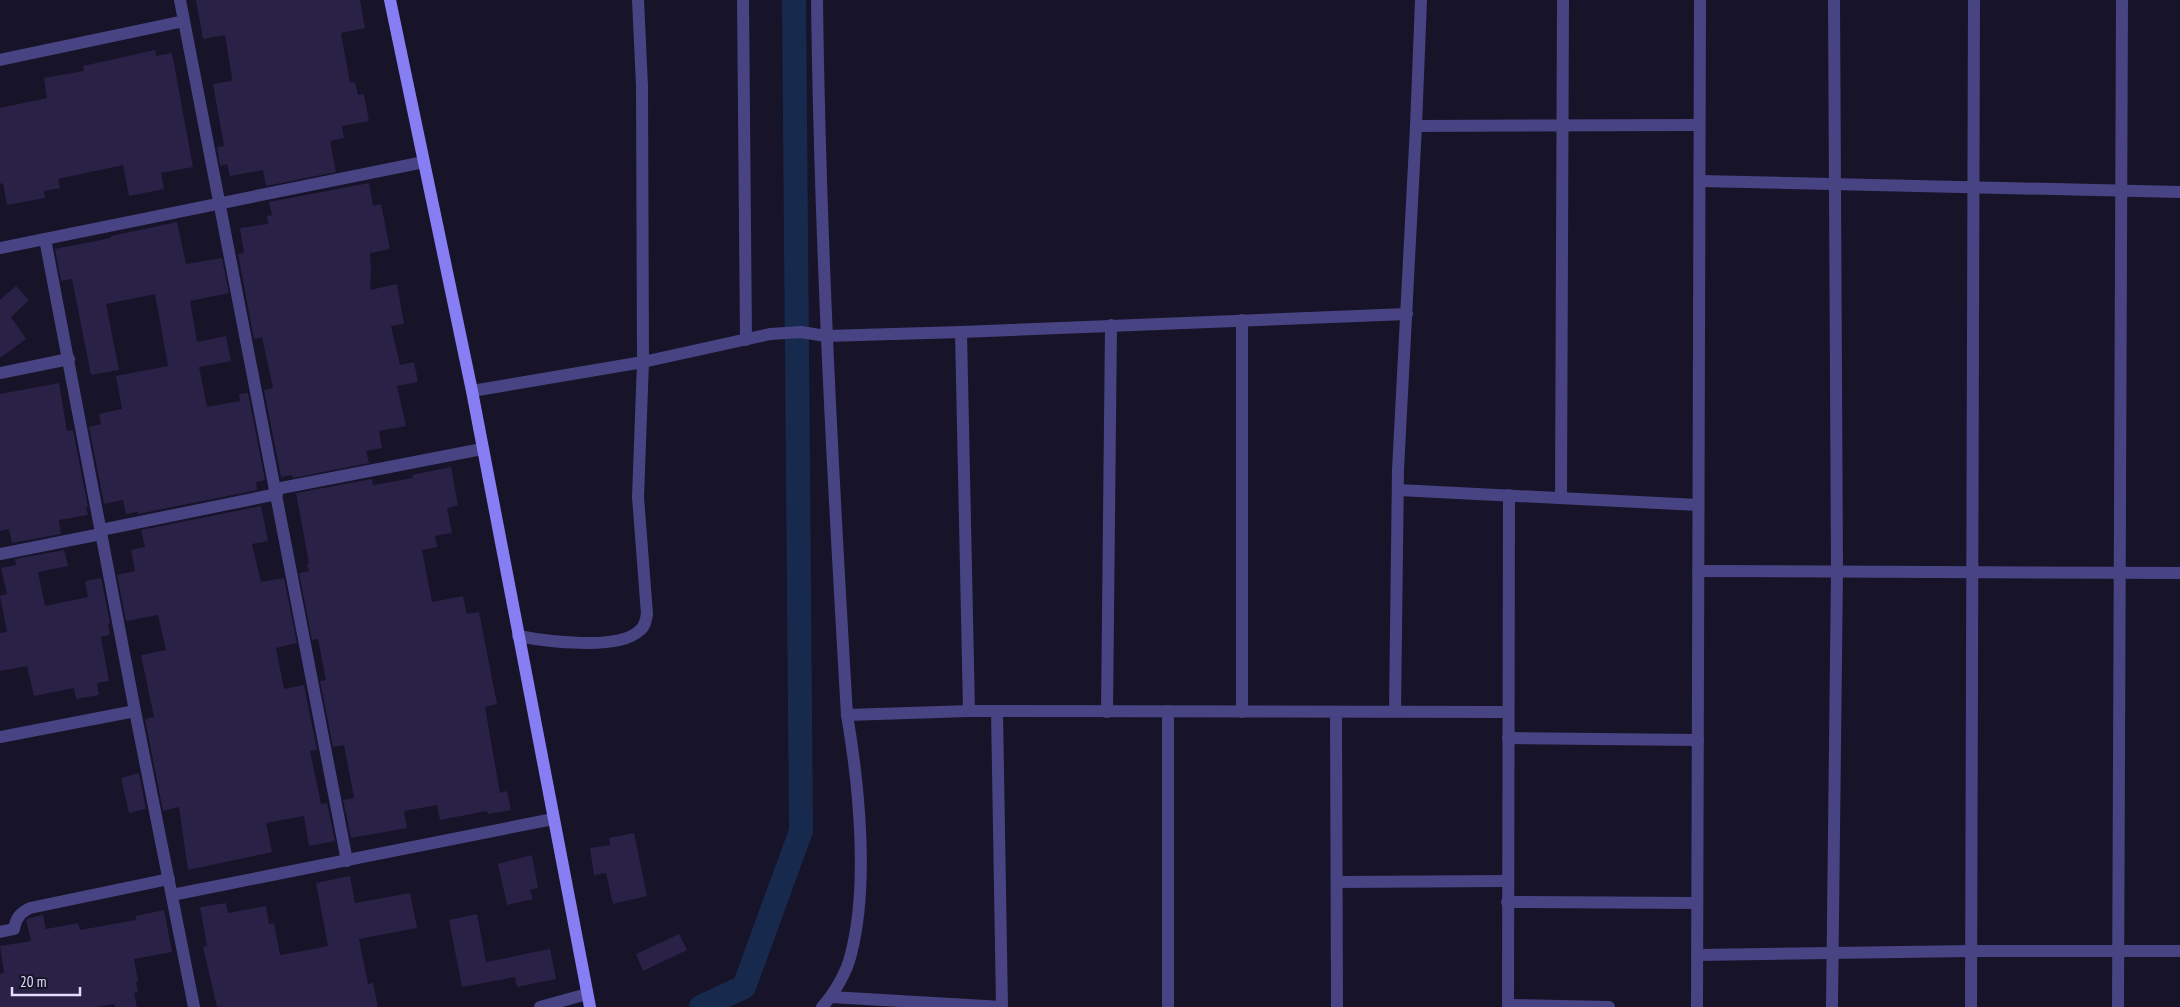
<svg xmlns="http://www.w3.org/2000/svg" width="2180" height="1007" viewBox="0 0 2180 1007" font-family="'PT Sans Narrow',sans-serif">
  <rect width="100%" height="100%" fill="#171328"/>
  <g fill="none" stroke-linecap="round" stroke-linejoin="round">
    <path stroke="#172a4d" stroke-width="24" d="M701,1007l43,-20 57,-156 -7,-831"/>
  </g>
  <g fill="#2a2147">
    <path d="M196,0h164l5,28 -24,5 9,50 5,-1 3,13 6,-1 5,27 -27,5 2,12 -14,3 6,31 -70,14 -3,-16 -33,6 -3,-12 -7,2 -3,-19 7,-1 -11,-62 18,-3 1,-3 -7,-43 -22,4z"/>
    <path d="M155,50l1,6 16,-3 21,114 -32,6 3,16 -35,7 -6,-31 -65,14 2,9 -16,3 1,7 -38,7 -4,-22 -3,1v-76l47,-10 -3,-20 40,-7 -1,-5z"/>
    <path d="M369,183l4,23 8,-2 9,45 -20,4 1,15 -1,22 27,-6 7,40 -13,2 9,39 14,-3 4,20 -21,4 9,40 -27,5 3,17 -16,3 3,12 -76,15 -1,-3 -11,2 -17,-87 9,-2 -11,-51 -8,2 -16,-85 6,-1 -4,-25 28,-4 -1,-8 5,-1 -3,-13z"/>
    <path d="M177,222l9,42 36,-6 7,35 -39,8 7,41 29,-6 5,25 -32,6 8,40 33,-6 -1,-7 9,-1 17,87 -9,2 1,8 -119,24 -1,-2 -11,2 -3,-14 -19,4 -15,-77 12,-3 -2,-10 23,-5 -6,-33 52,-10 -13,-72 -49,10 13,66 -28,5 -19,-96 -11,2 -6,-32 56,-11v-2z"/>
    <path d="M16,286l13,14 -18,17 15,22 -26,19v-58z"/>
    <path d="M59,383l8,48 6,-1 15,77h-2l2,8 -29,5 2,14 -49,9 -3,-14 -9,2v-137z"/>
    <path d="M451,467l7,38 -11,3 5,25 -17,3 2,11 -15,3 10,52 31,-6 4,18 12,-2 18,92 -12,3 15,86 7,-2 4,19 -23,4 -1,-3 -47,9 -3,-15 -33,6 3,17 -56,10 -8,-38 11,-2 -10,-53 -11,2 -13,-66 6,-1 -8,-41 -6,1 -13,-67 10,-2 -2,-7 2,-1 -13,-70 76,-14 1,6 40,-7 -1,-3z"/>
    <path d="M261,506l7,35 -16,3 9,38 23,-4 13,65 -21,5 8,41 20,-4 13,65 -7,1 11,53 6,-1 8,38 -26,5 -5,-30 -38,7 6,29 -84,18 -9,-63 -16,4 -18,-92 9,-2 -13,-62 25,-5 -8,-35 -32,6 -9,-46 18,-4 -4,-21 14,-3 -4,-17z"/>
    <path d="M64,550l4,16 -30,6 7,34 43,-9 -3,-16 16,-3 9,45 -2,1 2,11 -9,2 8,44 -12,2 2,12 -23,4 -2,-11 -40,8 -7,-30 -27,5v-38l7,-1 -7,-36 7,-2 -6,-26 15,-3 -1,-6z"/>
    <path d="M139,773l7,36 -17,4 -8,-35z"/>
    <path d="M634,833l13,63 -34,8 -7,-31 -12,2 -4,-27 20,-3 -1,-7z"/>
    <path d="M532,855l6,33 -8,2 3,9 -26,6 -9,-41z"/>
    <path d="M350,876l5,27 55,-10 7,35 -58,11 9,45 5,-1 5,24h-161l-14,-60 4,-1 -7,-39 26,-4 2,10 38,-7 3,18 5,-1 6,32 28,-5 20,-4 -12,-63z"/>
    <path d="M164,910l8,42 -38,7 4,23h-2l2,10 -4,1 3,14h-22l-1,-3 -17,3h-97v-33l4,-1 -4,-27 31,-5 -5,-21 3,-2 14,-3 3,14 32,-6 2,7 56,-10v-4z"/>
    <path d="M477,914l9,48 64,-13 6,30 -39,8 -2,-10 -53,10 -13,-67z"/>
    <path d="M679,934l8,16 -44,21 -7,-17z"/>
  </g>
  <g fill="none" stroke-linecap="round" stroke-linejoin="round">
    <g stroke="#484382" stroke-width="12">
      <path d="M180,0l167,861"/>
      <path d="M743,0l3,340"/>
      <path d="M817,0c3,239 16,477 30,715 12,70 22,170 4,239 -4,18 -17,40 -29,53"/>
      <path d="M0,60l184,-39"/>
      <path d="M1416,126l283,-1"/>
      <path d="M1700,181l480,11"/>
      <path d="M45,239l90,472 59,296"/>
      <path d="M0,248l424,-86"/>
      <path d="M961,332l8,379"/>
      <path d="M0,373l69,-14"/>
      <path d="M472,391l171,-29 127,-28 31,-2 25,4 135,-4 446,-18"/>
      <path d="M276,489l206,-40"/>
      <path d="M1398,490l300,15"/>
      <path d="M1561,498l2,-498"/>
      <path d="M101,530l176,-36"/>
      <path d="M0,554l101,-20"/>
      <path d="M1698,571l482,2"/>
      <path d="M518,636c26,5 100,15 121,-5 6,-4 7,-11 8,-17l-9,-117 5,-135 -1,-276 -4,-86"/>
      <path d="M997,711l5,296"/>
      <path d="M1395,711l3,-241 18,-344 5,-126"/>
      <path d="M1107,712l4,-387"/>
      <path d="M1242,712v-392"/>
      <path d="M1336,712l1,295"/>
      <path d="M847,715l122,-4 538,1"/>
      <path d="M0,737l135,-26"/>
      <path d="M1508,738l190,2"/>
      <path d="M1337,882l170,-1"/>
      <path d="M172,895l381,-76"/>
      <path d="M1507,902l190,1"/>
      <path d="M0,932l14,-3c2,-11 6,-16 16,-21l139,-29"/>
      <path d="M1697,955l274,-4h209"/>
      <path d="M831,997l171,10"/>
      <path d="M1508,1005l101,2"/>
      <path d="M540,1007l47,-13"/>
      <path d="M1168,1007v-296"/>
      <path d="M1508,1007l1,-512"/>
      <path d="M1697,1007l3,-1007"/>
      <path d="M1832,1007l5,-437 -3,-570"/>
      <path d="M1971,1007l3,-1007"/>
      <path d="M2118,1007l4,-1007"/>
    </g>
    <path stroke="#867ef2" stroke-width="12" d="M390,0l82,391 118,616"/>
  </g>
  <path d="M12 987v8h68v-8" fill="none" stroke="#e2ddfc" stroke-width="2.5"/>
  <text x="20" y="987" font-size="15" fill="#e2ddfc" stroke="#171328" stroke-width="4" paint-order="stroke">20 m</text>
</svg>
